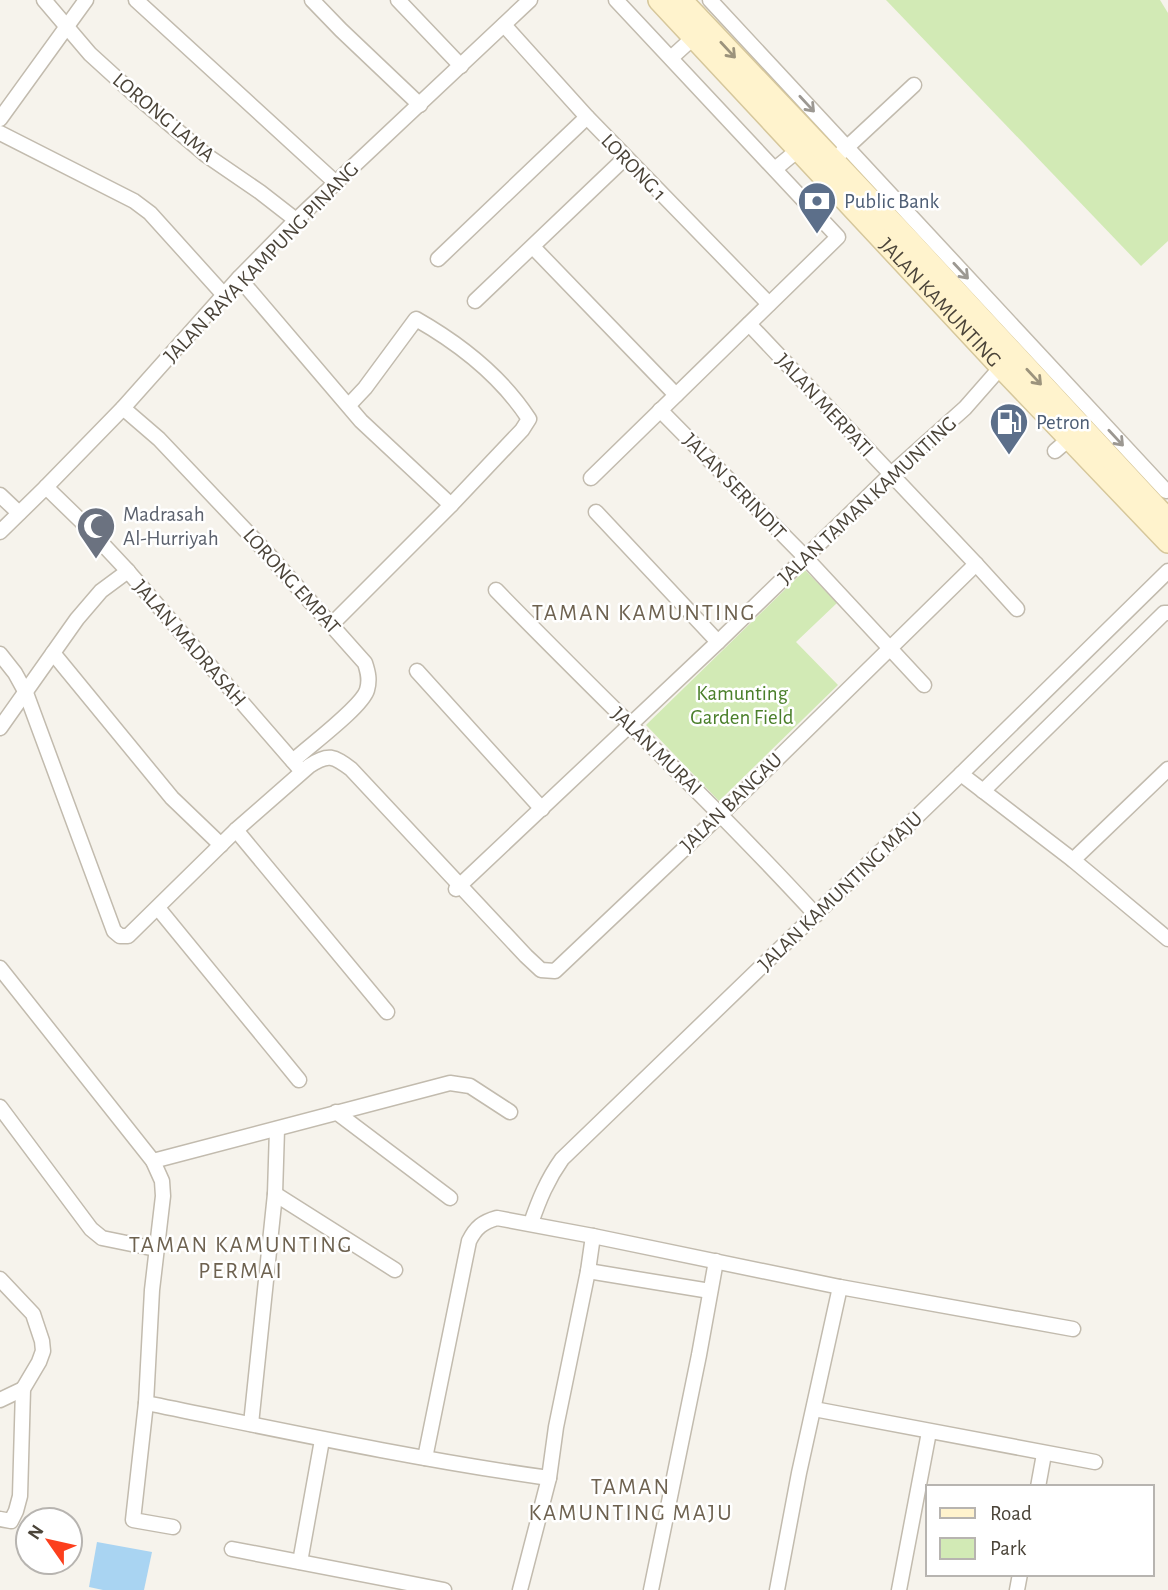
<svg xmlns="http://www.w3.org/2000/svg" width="1168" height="1590" viewBox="0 0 1168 1590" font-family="'Alegreya Sans',sans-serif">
  <rect width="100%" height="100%" fill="#f6f3ec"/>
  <g fill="#d2eab5">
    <path d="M886,0h274l8,13v228l-27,25z"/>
    <path d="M805,570l32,33 -41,39 42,43 -119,116 -73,-76z"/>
  </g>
  <path fill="#a9d4f2" d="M97,1542l55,10 -8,38h-41l-14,-3z"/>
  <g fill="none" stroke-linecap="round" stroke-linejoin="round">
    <g stroke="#c2bbae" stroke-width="17">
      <g id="minor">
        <path d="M44,0l46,54 44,40 72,61 54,37 36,28"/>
        <path d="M136,0l200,183"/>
        <path d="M312,0l29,30 79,75"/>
        <path d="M398,0l63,66"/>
        <path d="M710,0l456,491"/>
        <path d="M504,25l83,92 182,187"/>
        <path d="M671,58l23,-21"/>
        <path d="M0,119l86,-119"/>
        <path d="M0,133l134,68 16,12 74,82"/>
        <path d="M842,152l72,-67"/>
        <path d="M775,169l23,-19"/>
        <path d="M533,247l143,148"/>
        <path d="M438,259l149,-142"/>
        <path d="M239,278l122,143 90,84"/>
        <path d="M475,301l150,-143"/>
        <path d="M749,324l227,240 41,45"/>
        <path d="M123,408l36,31 109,115 97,109c3,9 5,17 2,27 -5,17 -58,56 -74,71"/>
        <path d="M660,410l145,147 119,128"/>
        <path d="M1055,451l14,-12"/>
        <path d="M591,478l247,-241 -222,-237"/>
        <path d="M46,487l35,34 45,48 172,198"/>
        <path d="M0,495l19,18"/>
        <path d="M596,512l122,130"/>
        <path d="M0,532l46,-45 77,-79 116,-130 57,-58 234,-220"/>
        <path d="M496,590c106,109 217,213 320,325"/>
        <path d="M332,624l119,-119 71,-75 7,-11c-28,-43 -69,-75 -113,-100l-51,69 -16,17"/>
        <path d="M53,653l119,145 49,47"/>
        <path d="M0,654l15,19 11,20 88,238 6,5h8l108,-106 73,-64c19,-13 25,-10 42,3l175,187 15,14 14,1 166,-157 255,-250"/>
        <path d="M417,671l125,138"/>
        <path d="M0,728l77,-109 24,-28 27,-20"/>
        <path d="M961,774l112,86 95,79"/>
        <path d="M983,791l181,-178h4"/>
        <path d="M236,830l151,182"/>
        <path d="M1073,860l95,-91"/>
        <path d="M456,889l262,-247 172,-167 75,-67 36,-41"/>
        <path d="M158,908l141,172"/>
        <path d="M0,968l153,193 9,20 1,15 -11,94 -6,113 -13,117 40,7"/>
        <path d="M0,1107l91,122 11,9 54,11"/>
        <path d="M336,1112l114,86"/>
        <path d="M153,1161l297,-78 20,3 40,26"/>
        <path d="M275,1194l120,76"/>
        <path d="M531,1223c8,-23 16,-43 31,-64l399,-385 207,-203"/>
        <path d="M588,1271l122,20"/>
        <path d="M0,1279l33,35 9,27 1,10 -4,11 -16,27 -3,107 -4,15 -5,10 -11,-2"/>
        <path d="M0,1400l23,-11"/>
        <path d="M146,1403c134,27 267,56 403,75"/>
        <path d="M814,1409l281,53"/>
        <path d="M251,1424l24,-230 2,-65"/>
        <path d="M425,1458l44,-217c7,-14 14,-19 28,-23l96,18 247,51 233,42"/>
        <path d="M1038,1487l6,-33"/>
        <path d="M232,1549l212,41"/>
        <path d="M300,1562l22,-122"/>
        <path d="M520,1590l29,-112 7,-51 32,-156 5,-35"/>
        <path d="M651,1590l48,-235 17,-94"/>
        <path d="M777,1590l22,-117 41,-186"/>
        <path d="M899,1590l30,-158"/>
        <path d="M1017,1590l3,-16"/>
      </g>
    </g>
    <g stroke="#d6c79b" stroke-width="24">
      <g id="secondary">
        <path id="s1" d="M659,0l342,367 167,175"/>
        <path d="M681,0l225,237 262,283"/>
      </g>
    </g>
    <use href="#minor" stroke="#fff" stroke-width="14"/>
    <use href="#secondary" stroke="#fff3cd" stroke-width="21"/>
  </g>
  <defs><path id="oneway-shaft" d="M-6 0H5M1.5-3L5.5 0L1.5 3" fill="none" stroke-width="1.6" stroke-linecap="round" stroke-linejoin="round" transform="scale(1.75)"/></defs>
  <g stroke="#9c937c">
    <use href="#oneway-shaft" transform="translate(728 50) rotate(47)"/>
    <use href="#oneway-shaft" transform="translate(1034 377) rotate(47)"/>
  </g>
  <g stroke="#9c9892">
    <use href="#oneway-shaft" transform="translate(807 104) rotate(47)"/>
    <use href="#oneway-shaft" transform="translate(961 271) rotate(47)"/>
    <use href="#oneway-shaft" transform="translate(1116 438) rotate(47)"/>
  </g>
  <defs>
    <g id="bank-pin" transform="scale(2.0125)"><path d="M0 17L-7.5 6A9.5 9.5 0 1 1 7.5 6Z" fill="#5c6f8a" stroke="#fff"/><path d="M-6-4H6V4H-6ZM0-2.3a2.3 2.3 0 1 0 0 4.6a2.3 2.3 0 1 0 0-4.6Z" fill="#fff"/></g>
    <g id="fuel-pin" transform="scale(2.0125)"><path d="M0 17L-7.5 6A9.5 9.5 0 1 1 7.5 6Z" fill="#5c6f8a" stroke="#fff"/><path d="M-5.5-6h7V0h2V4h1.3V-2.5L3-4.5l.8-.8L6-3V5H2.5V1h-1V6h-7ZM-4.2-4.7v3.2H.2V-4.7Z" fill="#fff"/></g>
    <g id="mosque-pin" transform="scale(2.0125)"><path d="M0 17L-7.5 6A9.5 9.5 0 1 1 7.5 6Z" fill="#6b7280" stroke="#fff"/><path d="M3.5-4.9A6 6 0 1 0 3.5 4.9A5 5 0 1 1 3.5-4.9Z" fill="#fff"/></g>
  </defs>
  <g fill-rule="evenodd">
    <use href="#bank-pin" x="817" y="201"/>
    <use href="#fuel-pin" x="1009" y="422"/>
    <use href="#mosque-pin" x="96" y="526"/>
  </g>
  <g text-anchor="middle" stroke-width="5" stroke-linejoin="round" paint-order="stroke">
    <g font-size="21" fill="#4b4439" stroke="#fff">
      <text transform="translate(164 117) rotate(40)" y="7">LORONG LAMA</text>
      <text transform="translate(634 167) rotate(46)" y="7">LORONG 1</text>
      <text transform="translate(261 262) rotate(-46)" y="7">JALAN RAYA KAMPUNG PINANG</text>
      <text dy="7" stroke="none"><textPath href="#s1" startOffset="413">JALAN KAMUNTING</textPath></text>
      <text transform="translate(825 405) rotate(47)" y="7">JALAN MERPATI</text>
      <text transform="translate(735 486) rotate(46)" y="7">JALAN SERINDIT</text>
      <text transform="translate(867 500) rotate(-43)" y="7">JALAN TAMAN KAMUNTING</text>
      <text transform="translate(292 581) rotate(48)" y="7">LORONG EMPAT</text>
      <text transform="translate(190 643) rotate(49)" y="7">JALAN MADRASAH</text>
      <text transform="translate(657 751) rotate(44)" y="7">JALAN MURAI</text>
      <text transform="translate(731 802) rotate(-44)" y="7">JALAN BANGAU</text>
      <text transform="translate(840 891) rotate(-44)" y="7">JALAN KAMUNTING MAJU</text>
    </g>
    <g font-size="21" fill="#4e5e75" stroke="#fff" text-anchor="start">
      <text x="844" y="208">Public Bank</text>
      <text x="1036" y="429">Petron</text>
    </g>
    <g font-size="21" fill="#5b616d" stroke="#fff" text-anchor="start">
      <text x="123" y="521">Madrasah<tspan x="123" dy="24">Al-Hurriyah</tspan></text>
    </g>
    <g font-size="21" fill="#4a7f2a" stroke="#fff">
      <text x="742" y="700">Kamunting<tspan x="742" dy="24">Garden Field</tspan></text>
    </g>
    <g font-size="23" letter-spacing="2" fill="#6e6250" stroke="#fff">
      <text x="644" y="620">TAMAN KAMUNTING</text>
      <text x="241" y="1252">TAMAN KAMUNTING<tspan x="241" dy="26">PERMAI</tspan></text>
      <text x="631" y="1494">TAMAN<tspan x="631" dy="26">KAMUNTING MAJU</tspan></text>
    </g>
  </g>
  <rect x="926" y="1485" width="228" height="91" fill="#ffffff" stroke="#b7b4b0" stroke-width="2"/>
  <rect x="940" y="1508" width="35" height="10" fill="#fff3cd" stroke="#b7b4b0" stroke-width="2"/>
  <text x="990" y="1520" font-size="21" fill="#4b4439">Road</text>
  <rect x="940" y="1538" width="35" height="21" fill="#d2eab5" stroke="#b7b4b0" stroke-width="2"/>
  <text x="990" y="1555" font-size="21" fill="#4b4439">Park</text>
  <g transform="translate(49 1541) rotate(304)"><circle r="33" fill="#ffffff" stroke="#b7b4b0" stroke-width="2"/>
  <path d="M0-5L12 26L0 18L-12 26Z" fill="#fc3f1d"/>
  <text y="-10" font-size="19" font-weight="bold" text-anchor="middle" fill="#4b4439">N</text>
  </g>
</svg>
